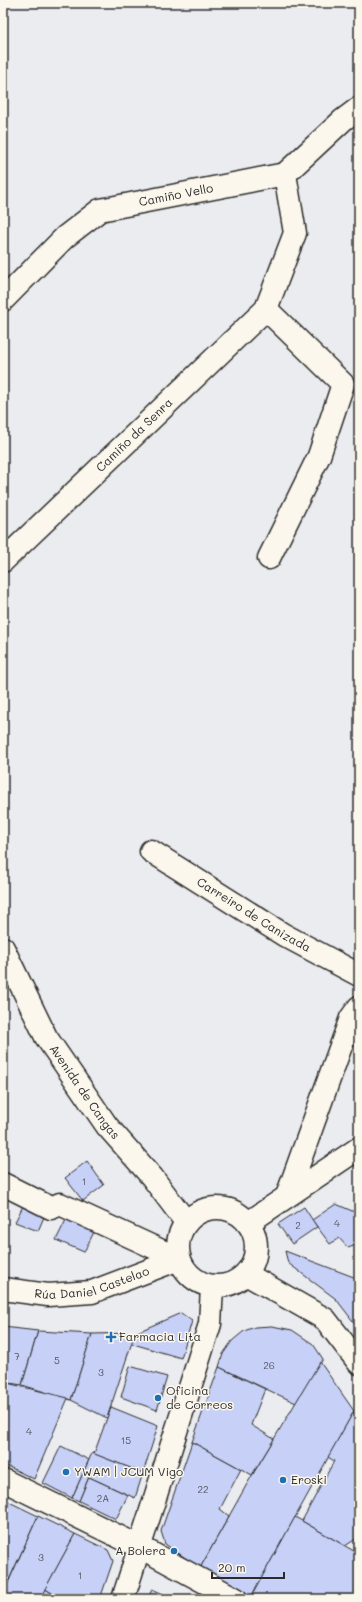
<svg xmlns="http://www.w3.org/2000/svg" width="362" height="1602" viewBox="0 0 362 1602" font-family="Mali,sans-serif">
  <rect width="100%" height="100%" fill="#ebecf0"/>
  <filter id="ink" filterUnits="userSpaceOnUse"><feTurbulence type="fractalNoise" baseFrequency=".025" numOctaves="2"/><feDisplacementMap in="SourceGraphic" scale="8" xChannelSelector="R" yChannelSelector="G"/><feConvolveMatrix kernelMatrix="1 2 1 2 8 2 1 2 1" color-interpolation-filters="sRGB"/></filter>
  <g filter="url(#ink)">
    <g fill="#c7d1f8" stroke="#2b2b2b">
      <path d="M87,1161l17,24 -21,16 -18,-23z"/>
      <path d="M26,1200l21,10 -9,21 -23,-9z"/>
      <path d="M336,1204l23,10v30l-11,4 -9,-10 -9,6 -18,-24z"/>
      <path d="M304,1207l13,20 -25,17 -14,-20z"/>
      <path d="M70,1212l27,14 -13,26 -28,-12z"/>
      <path d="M285,1251l74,28v50l-23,-30 -48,-36z"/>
      <path d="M181,1313l11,8 -11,37 -51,-15 5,-10z"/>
      <path d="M272,1326l20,4 21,14 10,15 -27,44 -77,-36 4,-13 9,-13 12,-10 11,-4z"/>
      <path d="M3,1327l35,4 -16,54 -19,-3z"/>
      <path d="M38,1331l54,3 -21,66 -49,-15z"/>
      <path d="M135,1333l-28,85 -36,-18 21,-66z"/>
      <path d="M320,1362l34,49 -103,186 -51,-29 47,-84z"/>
      <path d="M130,1366l37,11 -10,33 -36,-13z"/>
      <path d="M219,1367l46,22 -14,36 23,14 -22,36 -60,-33z"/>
      <path d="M3,1382l65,16 -34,81 -31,-15z"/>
      <path d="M111,1407l47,19 -15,47 -49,-19z"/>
      <path d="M354,1411l5,8v118l-14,9 -43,-25 32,-60 -6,-4z"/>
      <path d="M192,1442l49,27 -21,40 9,7 -29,52 -35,-24 -4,-13z"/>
      <path d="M61,1446l28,14 -17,38 -29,-15z"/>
      <path d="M92,1453l51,20 -8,25 -46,-21 -10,24 -7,-3z"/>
      <path d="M89,1477l39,18 -12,24 -37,-18z"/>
      <path d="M3,1499l35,17 -29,64 -6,-3z"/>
      <path d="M38,1516l37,18 -35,65h-29l-8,-5z"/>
      <path d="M295,1517l64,37v45h-100l-8,-2z"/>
      <path d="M75,1534l33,16 5,11 -13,38h-38l-17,-10z"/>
      <path d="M45,1589l17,10h-22z"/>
      <path d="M152,1589l23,10h-27z"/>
    </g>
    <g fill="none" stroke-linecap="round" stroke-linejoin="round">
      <g stroke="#2b2b2b" stroke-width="25">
        <g id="minor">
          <path id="s1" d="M3,300l62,-63 35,-27 185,-36 58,-54 16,-12"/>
          <path d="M266,309l77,75 -24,72 -50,102"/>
          <path id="s2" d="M3,561l263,-252 29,-76 -10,-59"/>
          <path id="s3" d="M151,851l133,84 75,40"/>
          <path d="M3,1184l48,24 9,-4 119,55"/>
          <path d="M287,1196l64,-178 8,-11"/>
          <path id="s4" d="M3,1289l45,6 44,-3 87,-33"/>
          <path d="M3,1480l137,67 96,52"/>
          <path d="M123,1599l87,-275 2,-37"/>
        </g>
      </g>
      <g stroke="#2b2b2b" stroke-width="25">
        <g id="major">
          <path id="s5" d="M3,948l43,89 61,89 45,51 34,45"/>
          <circle cx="217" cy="1247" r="39"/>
          <path d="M248,1223l111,-75"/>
          <path d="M246,1274l79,45 34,44"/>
        </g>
      </g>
      <use href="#minor" stroke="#fbf7ec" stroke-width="22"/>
      <use href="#major" stroke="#fbf7ec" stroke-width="22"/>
    </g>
  </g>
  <g fill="#1f6fb2" stroke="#fbf7ec" stroke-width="1.5">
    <path d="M109 1331h4v4h4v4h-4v4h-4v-4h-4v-4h4z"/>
    <circle cx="158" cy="1398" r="4"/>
    <circle cx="66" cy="1472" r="4"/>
    <circle cx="283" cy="1480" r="4"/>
    <circle cx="174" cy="1551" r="4"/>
  </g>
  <g text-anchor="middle" stroke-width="3" stroke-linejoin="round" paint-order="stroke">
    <g font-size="10" fill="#52545e">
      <text x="84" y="1185">1</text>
      <text x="337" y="1227">4</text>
      <text x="298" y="1229">2</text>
      <text x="17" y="1360">7</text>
      <text x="57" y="1364">5</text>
      <text x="269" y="1369">26</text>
      <text x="101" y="1376">3</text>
      <text x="29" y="1435">4</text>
      <text x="126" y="1444">15</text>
      <text x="203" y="1493">22</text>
      <text x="103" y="1502">2A</text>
      <text x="41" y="1561">3</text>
      <text x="80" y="1579">1</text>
    </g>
    <g font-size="12" fill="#2b2b2b" stroke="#fbf7ec">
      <text dy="4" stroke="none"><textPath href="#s1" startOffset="210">Camiño Vello</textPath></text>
      <text dy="4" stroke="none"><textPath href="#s2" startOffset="182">Camiño da Senra</textPath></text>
      <text dy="4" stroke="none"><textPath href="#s3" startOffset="121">Carreiro de Canizada</textPath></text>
      <text dy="4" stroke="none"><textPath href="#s5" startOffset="166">Avenida de Cangas</textPath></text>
      <text dy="4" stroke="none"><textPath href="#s4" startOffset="91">Rúa Daniel Castelao</textPath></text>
    </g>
    <g font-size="12" fill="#2b2b2b" stroke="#fbf7ec" text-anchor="start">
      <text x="119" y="1341">Farmacia Lita</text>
      <text x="166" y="1395">Oficina<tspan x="166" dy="14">de Correos</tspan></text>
      <text x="74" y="1476">YWAM | JCUM Vigo</text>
      <text x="291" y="1484">Eroski</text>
      <text x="166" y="1555" text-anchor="end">A Bolera</text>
    </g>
  </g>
  <rect width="362" height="1602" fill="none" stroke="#fbf7ec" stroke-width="16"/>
  <rect x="8" y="8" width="346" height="1586" fill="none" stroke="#2b2b2b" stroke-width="1.5" filter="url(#ink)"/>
  <path d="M212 1572v6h72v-6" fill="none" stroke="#2b2b2b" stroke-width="2"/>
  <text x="218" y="1572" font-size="12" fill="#2b2b2b" stroke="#fbf7ec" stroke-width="3" paint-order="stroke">20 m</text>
</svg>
